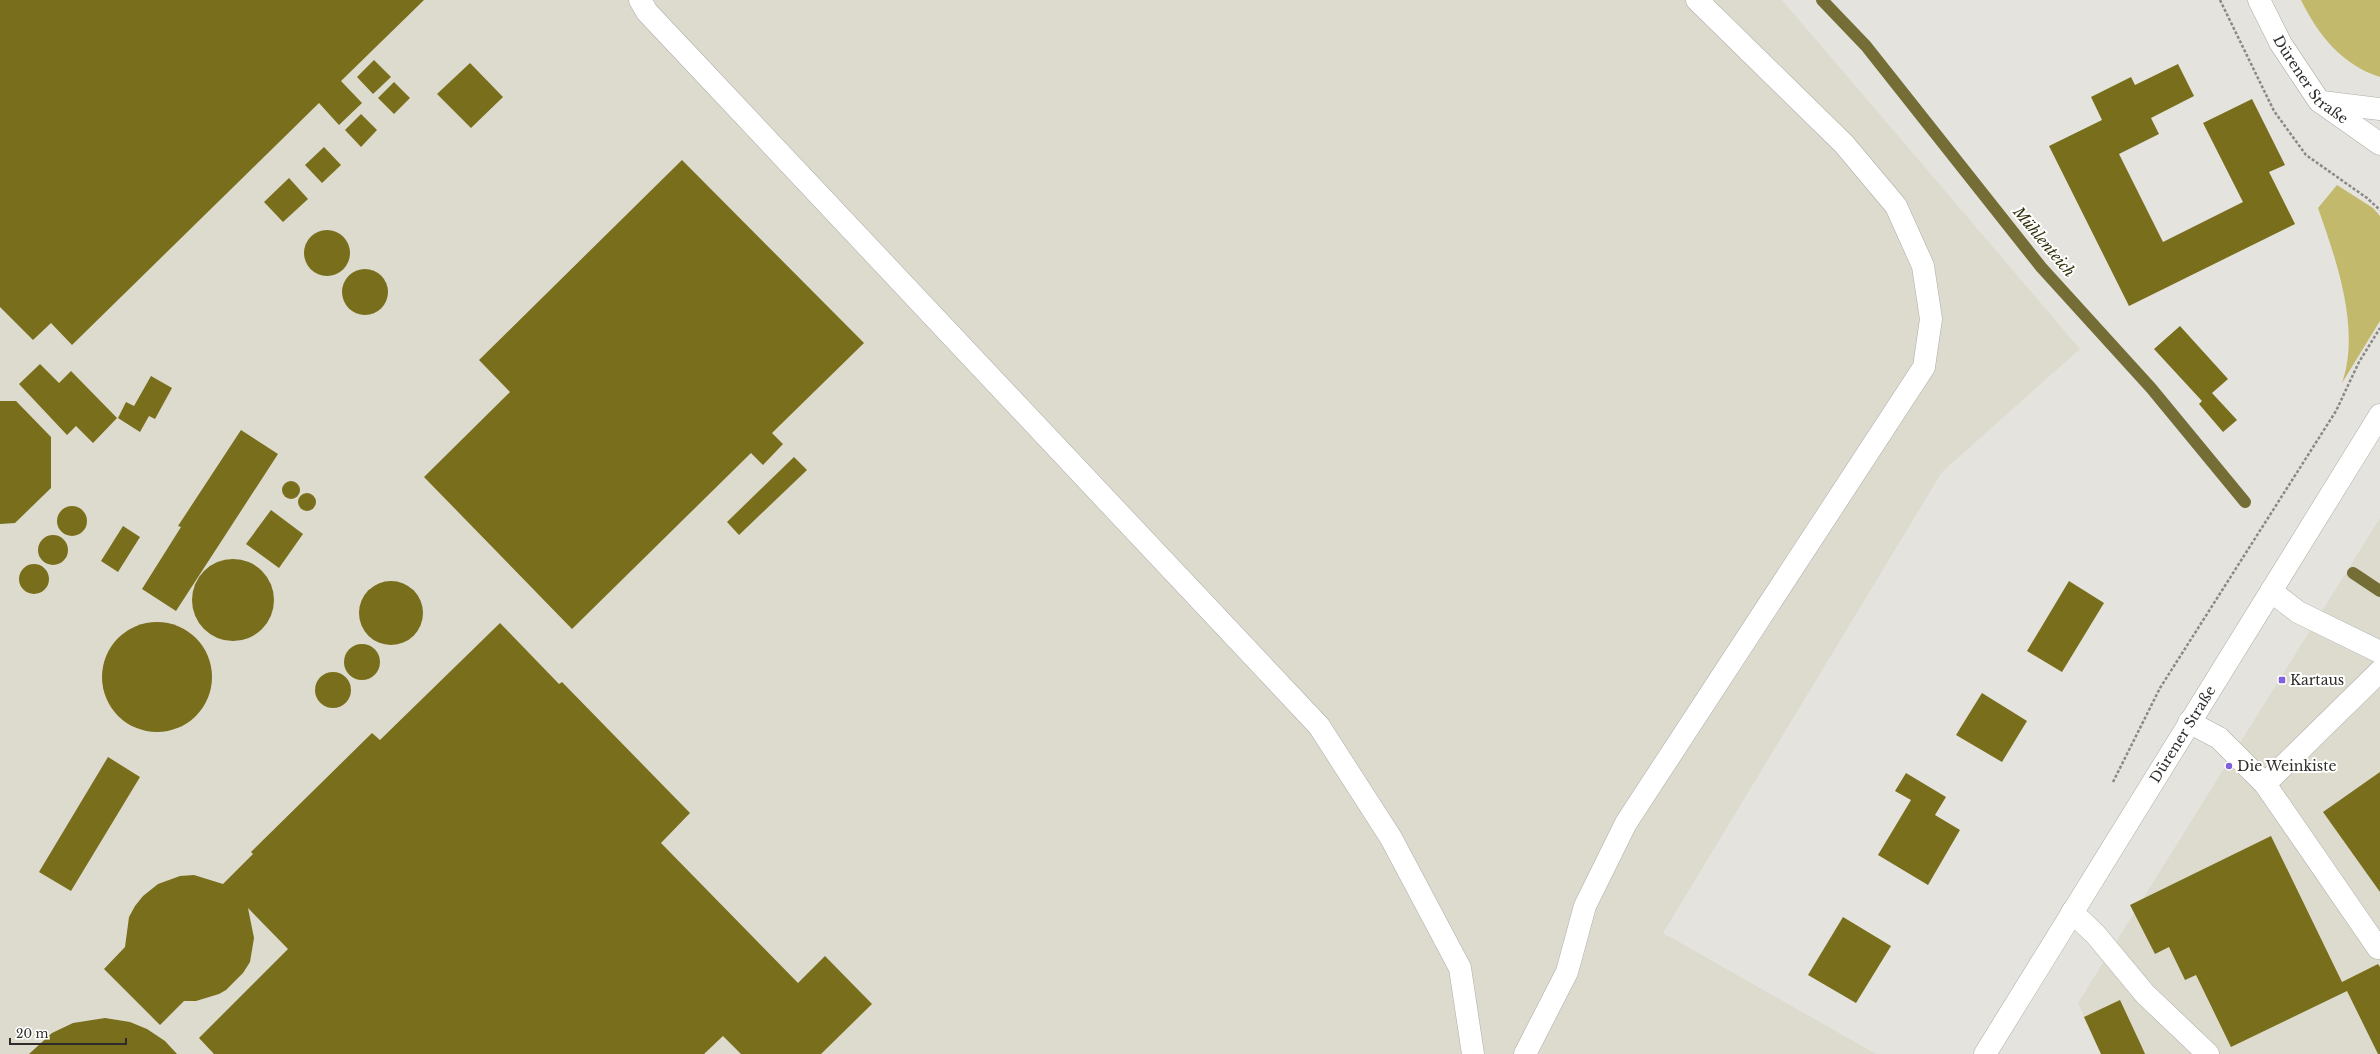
<svg xmlns="http://www.w3.org/2000/svg" width="2380" height="1054" viewBox="0 0 2380 1054" font-family="'Libre Baskerville',serif">
  <rect width="100%" height="100%" fill="#e4e3de"/>
  <g fill="#dcdbce">
    <path d="M0,0h1782l298,349 -138,123 -279,461 213,121h-1876z"/>
    <path d="M2380,518v536h-279l-23,-51z"/>
  </g>
  <g fill="#c2b96d">
    <path d="M2301,0h79v77c-38,-12 -62,-42 -79,-77z"/>
    <path d="M2337,185l36,23 7,8v105l-38,62c19,-54 -6,-124 -24,-175z"/>
  </g>
  <g fill="none" stroke-linecap="round" stroke-linejoin="round">
    <g stroke="#746d35" stroke-width="12">
      <path d="M1822,0l44,46 175,221 110,121 94,114"/>
      <path d="M2353,573l27,18"/>
    </g>
  </g>
  <g fill="#796e1b">
    <path d="M0,0h424l-83,81 21,22 -23,22 -20,-22 -247,242 -21,-22 -18,17 -33,-33z"/>
    <path d="M374,60l17,17 -18,17 -16,-17z"/>
    <path d="M470,63l33,34 -32,31 -34,-34z"/>
    <path d="M2178,64l16,32 -43,22 8,16 -40,20 44,88 80,-40 -40,-79 49,-24 33,66 -16,7 26,52 -166,82 -80,-160 53,-26 -11,-23 40,-20 4,8z"/>
    <path d="M394,82l16,16 -16,16 -16,-16z"/>
    <path d="M361,114l16,16 -16,17 -16,-17z"/>
    <path d="M324,147l17,18 -19,18 -17,-18z"/>
    <path d="M682,160l182,183 -92,90 11,11 -20,21 -12,-12 -179,176 -148,-152 86,-85 -31,-32z"/>
    <path d="M289,178l19,21 -25,23 -19,-20z"/>
    <circle cx="327" cy="253" r="23"/>
    <circle cx="365" cy="292" r="23"/>
    <path d="M2180,326l48,53 -16,14 25,27 -14,12 -24,-28 3,-3 -48,-52z"/>
    <path d="M40,364l19,19 12,-12 46,47 -24,25 -17,-17 -9,9 -48,-51z"/>
    <path d="M151,376l21,12 -17,31 -6,-3 -9,16 -22,-14 8,-16 8,4z"/>
    <path d="M0,401h16l35,36v51l-36,35 -15,1z"/>
    <path d="M241,430l37,24 -102,157 -34,-22 39,-62 -3,-1z"/>
    <path d="M794,457l13,13 -68,65 -12,-13z"/>
    <circle cx="291" cy="490" r="9"/>
    <circle cx="307" cy="502" r="9"/>
    <circle cx="72" cy="521" r="15"/>
    <path d="M271,510l32,24 -24,34 -33,-24z"/>
    <path d="M123,526l17,11 -22,35 -17,-11z"/>
    <circle cx="53" cy="550" r="15"/>
    <circle cx="233" cy="600" r="41"/>
    <circle cx="34" cy="579" r="15"/>
    <path d="M2069,581l35,22 -42,69 -35,-21z"/>
    <circle cx="391" cy="613" r="32"/>
    <circle cx="157" cy="677" r="55"/>
    <path d="M500,623l59,61 3,-2 128,131 -29,30 137,140 27,-27 47,48 -51,50h-80l-18,-18 -19,18h-490l-15,-16 89,-89 -40,-41 6,30 -4,24 -7,11 -17,17 -7,4 -23,7h-12l-24,24 -56,-56 21,-22 4,-30 6,-11 8,-10 15,-12 22,-8 14,-1 29,9 30,-30 -2,-2 121,-119 8,7z"/>
    <circle cx="362" cy="662" r="18"/>
    <circle cx="333" cy="690" r="18"/>
    <path d="M1982,693l45,28 -25,41 -46,-27z"/>
    <path d="M108,757l32,20 -69,114 -32,-19z"/>
    <path d="M2380,772v120l-57,-80z"/>
    <path d="M1906,773l40,24 -11,18 25,15 -32,55 -50,-30 33,-55 -16,-9z"/>
    <path d="M2271,836l71,146 36,-18 2,3v87h-2l-31,-63 -116,56 -35,-72 -11,5 -16,-33 -14,7 -25,-49z"/>
    <path d="M1843,917l48,29 -35,57 -48,-28z"/>
    <path d="M2120,1000l21,45 4,9h-44l-17,-37z"/>
    <path d="M105,1018l25,4 17,7 18,12 12,13h-148l23,-21 21,-10z"/>
  </g>
  <g fill="none" stroke-linecap="round" stroke-linejoin="round">
    <g stroke="#adaca7" stroke-width="23">
      <g id="lane">
        <path d="M640,0l7,12 672,714 72,112 69,130 13,86"/>
        <path d="M2271,591l27,21 82,40"/>
        <path d="M2189,722l30,16 46,46"/>
        <path d="M2072,912l24,23 49,59 63,60"/>
        <path d="M2378,948l-113,-164 115,-113"/>
        <path d="M1525,1054l42,-82 18,-66 41,-83 298,-456 7,-48 -8,-53 -27,-60 -52,-62 -147,-144"/>
      </g>
    </g>
    <g stroke="#adaca7" stroke-width="23">
      <g id="secondary">
        <path id="s1" d="M2259,0l22,44 38,57 61,43"/>
        <path d="M2322,102l58,7"/>
        <path id="s2" d="M1985,1054l395,-639"/>
      </g>
    </g>
    <g stroke="#8a8986" stroke-width="2.5" stroke-dasharray="3 2" stroke-linecap="butt">
      <path d="M2220,0l54,111 32,44 61,43 13,12"/>
      <path d="M2113,782l47,-94 176,-277 23,-49 21,-34"/>
    </g>
    <use href="#lane" stroke="#fff" stroke-width="22"/>
    <use href="#secondary" stroke="#fff" stroke-width="22"/>
  </g>
  <g fill="#8060db" stroke="#fffffe" stroke-width="1.5">
    <rect x="2278" y="676" width="8" height="8" rx="2"/>
    <circle cx="2229" cy="766" r="4"/>
  </g>
  <g text-anchor="middle" stroke-width="4" stroke-linejoin="round" paint-order="stroke">
    <g font-size="14" fill="#2e2d2b" stroke="#fffffe">
      <text dy="5" stroke="none"><textPath href="#s1" startOffset="96">Dürener Straße</textPath></text>
      <text dy="5" stroke="none"><textPath href="#s2" startOffset="376">Dürener Straße</textPath></text>
    </g>
    <g font-size="14" fill="#2e2d2b" stroke="#fffffe" text-anchor="start">
      <text x="2290" y="685">Kartaus</text>
      <text x="2237" y="771">Die Weinkiste</text>
    </g>
    <g font-size="15" font-style="italic" fill="#34300d" stroke="#fffffe">
      <text transform="translate(2044 242) rotate(50)" y="5">Mühlenteich</text>
    </g>
  </g>
  <path d="M10 1038v6h116v-6" fill="none" stroke="#2e2d2b" stroke-width="2"/>
  <text x="16" y="1038" font-size="12" fill="#2e2d2b" stroke="#fffffe" stroke-width="3" paint-order="stroke">20 m</text>
</svg>
